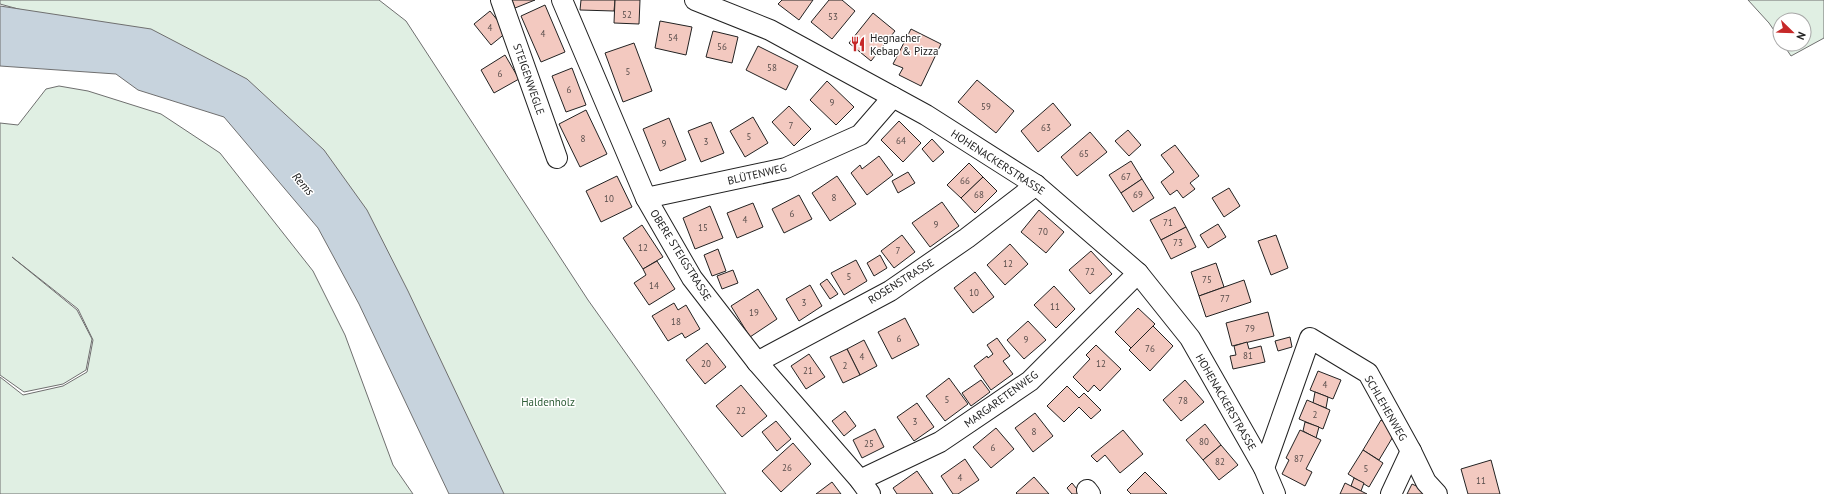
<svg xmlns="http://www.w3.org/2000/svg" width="1824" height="494" viewBox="0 0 1824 494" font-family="'PT Sans',sans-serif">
  <rect width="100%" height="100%" fill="#fff"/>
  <g fill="#e0efe3" stroke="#6f6f6f">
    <path d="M0,0h379l27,21 182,279 138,194h-233l-253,-411 -200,-68 -40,-11z"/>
    <path d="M1748,0h76v38l-33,18 -8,-12h21v-24h-24v19l-11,-16z"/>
    <path d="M59,86l29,5 73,23 59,39 93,118 32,64 48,130 20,29h-413v-117l23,18 40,-9 24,-14 6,-32 -15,-31 -66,-52 65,53 15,29 -6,31 -23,14 -39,8 -24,-17v-252l18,2 28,-36z"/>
  </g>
  <path fill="#c7d3dd" stroke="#6f6f6f" d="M0,6l151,23 96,50 77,71 43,60 41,81 96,203h-55l-90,-190 -41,-76 -94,-111 -86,-27 -22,-16 -116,-8z"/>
  <g fill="#f3c9c0" stroke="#222">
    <path d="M512,0h23l-20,8z"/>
    <path d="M581,0h34l-1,11 -34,-1z"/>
    <path d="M615,0h25l-1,24 -25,-1z"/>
    <path d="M782,0h31l-14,20 -21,-16z"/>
    <path d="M829,0h13l13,11 -23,28 -21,-17z"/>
    <path d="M545,5l20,47 -24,10 -20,-46z"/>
    <path d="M490,11l17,21 -16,13 -17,-21z"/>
    <path d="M873,13l22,18 -24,30 -22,-18z"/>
    <path d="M660,21l32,6 -6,28 -31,-7z"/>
    <path d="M911,29l30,15 -20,42 -22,-11 4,-7 -10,-4z"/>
    <path d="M713,31l25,6 -6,26 -26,-6z"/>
    <path d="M634,43l18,48 -29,11 -18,-49z"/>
    <path d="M758,46l40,20 -12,24 -40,-20z"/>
    <path d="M505,55l14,24 -25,14 -13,-23z"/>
    <path d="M572,68l14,37 -20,7 -14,-36z"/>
    <path d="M977,80l37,31 -18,22 -38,-31z"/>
    <path d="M827,81l27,26 -18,18 -26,-25z"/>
    <path d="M1053,103l18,22 -33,27 -17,-21z"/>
    <path d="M789,106l22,23 -17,17 -22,-24z"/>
    <path d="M586,110l21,44 -27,13 -21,-43z"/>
    <path d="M753,117l15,26 -23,14 -15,-26z"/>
    <path d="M669,118l17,42 -26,11 -17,-42z"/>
    <path d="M899,121l22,22 -18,19 -22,-22z"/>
    <path d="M711,122l13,31 -23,9 -13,-31z"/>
    <path d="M1128,130l13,15 -12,11 -14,-15z"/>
    <path d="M1090,132l17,20 -30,24 -16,-19z"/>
    <path d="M932,139l12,13 -11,10 -11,-13z"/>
    <path d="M1175,145l24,31 -9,7 5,6 -12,9 -6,-8 -7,5 -9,-13 13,-10 -13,-17z"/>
    <path d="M879,156l14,19 -26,20 -16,-22 9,-8 2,4z"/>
    <path d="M1131,161l11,18 -21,14 -12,-18z"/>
    <path d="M969,163l14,14 -22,21 -14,-13z"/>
    <path d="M908,172l7,11 -17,10 -6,-12z"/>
    <path d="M617,176l15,31 -31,15 -15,-31z"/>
    <path d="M837,176l19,28 -26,17 -18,-28z"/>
    <path d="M983,177l14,14 -22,22 -14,-15z"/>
    <path d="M1142,179l12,19 -21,14 -12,-19z"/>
    <path d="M1229,188l11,18 -16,11 -12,-19z"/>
    <path d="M799,195l13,24 -28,14 -12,-24z"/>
    <path d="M942,202l17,24 -29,21 -18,-24z"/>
    <path d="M753,203l10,24 -26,11 -10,-25z"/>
    <path d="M710,206l13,32 -28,11 -12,-31z"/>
    <path d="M1175,207l11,20 -25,13 -11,-20z"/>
    <path d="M1039,210l25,22 -18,21 -25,-21z"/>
    <path d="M1218,224l8,13 -18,11 -8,-13z"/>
    <path d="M642,225l21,32 -20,12 -20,-31z"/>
    <path d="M1186,227l10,20 -25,12 -10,-19z"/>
    <path d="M902,235l13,17 -21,16 -13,-17z"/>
    <path d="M1276,235l12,33 -17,7 -13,-34z"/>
    <path d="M1010,244l18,20 -23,21 -18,-20z"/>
    <path d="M718,249l8,22 -14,5 -8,-21z"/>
    <path d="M1091,251l21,23 -22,20 -21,-24z"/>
    <path d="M880,255l7,13 -13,8 -7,-13z"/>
    <path d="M856,260l11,21 -23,14 -13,-22z"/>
    <path d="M657,261l18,28 -26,16 -15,-22 12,-8 -3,-6z"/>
    <path d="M1216,263l8,24 -25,9 -8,-24z"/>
    <path d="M733,270l5,13 -16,6 -5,-13z"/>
    <path d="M975,272l19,25 -21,16 -19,-25z"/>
    <path d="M827,279l11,15 -8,5 -10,-15z"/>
    <path d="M1244,280l7,22 -45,15 -7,-21z"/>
    <path d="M810,285l12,21 -23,15 -13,-22z"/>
    <path d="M1054,286l21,23 -19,19 -22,-23z"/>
    <path d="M758,289l19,30 -27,18 -19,-31z"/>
    <path d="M674,303l4,7 8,-5 14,24 -15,9 -3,-5 -14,8 -16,-25z"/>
    <path d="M1138,308l17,16 -24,24 -16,-16z"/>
    <path d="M1268,312l6,24 -42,10 -6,-23z"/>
    <path d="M905,318l14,27 -27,14 -14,-27z"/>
    <path d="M1028,321l18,19 -22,19 -17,-19z"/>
    <path d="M1153,326l20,20 -23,25 -21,-21z"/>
    <path d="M1290,337l2,10 -14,4 -3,-10z"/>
    <path d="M997,338l13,18 -7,5 10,13 -22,16 -17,-24 13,-10 1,2 5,-4 -6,-9z"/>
    <path d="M864,340l13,26 -17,9 -13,-26z"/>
    <path d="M1247,342l2,7 12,-3 4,16 -32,7 -3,-13 6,-1 -2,-9z"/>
    <path d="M707,343l19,24 -21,17 -19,-24z"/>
    <path d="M1096,345l25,24 -21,22 -6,-6 -6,7 -15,-15 17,-18 -4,-4z"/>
    <path d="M847,349l13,26 -17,8 -13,-26z"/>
    <path d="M809,354l16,23 -19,12 -15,-23z"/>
    <path d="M1318,371l23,9 -8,19 -23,-9z"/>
    <path d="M949,378l19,26 -23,17 -19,-25z"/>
    <path d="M981,380l9,12 -19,14 -9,-13z"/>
    <path d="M1185,380l19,22 -23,19 -18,-21z"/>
    <path d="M741,385l26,31 -25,21 -26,-31z"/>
    <path d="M1067,386l12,12 5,-5 17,17 -10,9 -12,-12 -15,15 -17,-16z"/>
    <path d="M1315,392l13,5 -2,11 -13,-5z"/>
    <path d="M1307,400l23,10 -7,19 -24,-10z"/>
    <path d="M917,403l17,24 -20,14 -17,-24z"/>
    <path d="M845,411l11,15 -12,10 -12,-15z"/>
    <path d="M1035,413l18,23 -20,16 -18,-24z"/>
    <path d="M1381,420l16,10 -18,30 -16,-10z"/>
    <path d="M776,421l15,18 -14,12 -15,-19z"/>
    <path d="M1305,422l14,5 -3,11 -13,-7z"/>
    <path d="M1205,424l16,21 -18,15 -17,-20z"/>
    <path d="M996,428l18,21 -23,19 -18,-21z"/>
    <path d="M875,429l9,18 -22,11 -9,-18z"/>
    <path d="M1123,430l20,24 -23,19 -15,-18 -8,7 -6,-6z"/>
    <path d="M1300,430l21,10 -15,29 6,3 -7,14 -23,-12 7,-14 -3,-2z"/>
    <path d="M793,443l18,21 -30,28 -19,-21z"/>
    <path d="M1221,445l17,20 -19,15 -16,-20z"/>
    <path d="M1363,450l20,13 -14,24 -21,-13z"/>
    <path d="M965,459l14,21 -21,14h-5l-12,-18z"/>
    <path d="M1491,460l9,34h-32l-7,-25z"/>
    <path d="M917,471l16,23h-36l-4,-6z"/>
    <path d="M1145,472l22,22h-36l-4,-4z"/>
    <path d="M1034,477l15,17h-32l-1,-1z"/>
    <path d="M1354,478l10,5 -3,8 -10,-5z"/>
    <path d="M832,482l9,12h-25z"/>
    <path d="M1072,483l9,11h-9l-5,-6z"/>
    <path d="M1345,483l22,11h-27z"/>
    <path d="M1412,484l15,7 -1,3h-19z"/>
  </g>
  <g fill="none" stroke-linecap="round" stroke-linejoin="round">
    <g stroke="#222" stroke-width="22">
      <g id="minor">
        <path d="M501,0l56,158"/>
        <path d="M562,0l84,198 46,80 65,84 103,118 10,14"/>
        <path d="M695,0l75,30 123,67 33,18 110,70 102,88 52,65 74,130 11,26"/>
        <path d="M646,198l140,-30 74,-33 33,-38"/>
        <path d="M757,362l133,-71 77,-53 69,-53"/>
        <path d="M1264,468l46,-130 58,35 43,78 15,31 11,12"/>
        <path d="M860,480l80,-38 90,-61 108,-108"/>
        <path d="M1087,490l3,4"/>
        <path d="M1391,494l20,-43"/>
      </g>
    </g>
    <use href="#minor" stroke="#fff" stroke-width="20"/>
  </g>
  <defs>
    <g id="restaurant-bare" transform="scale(1.2)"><path d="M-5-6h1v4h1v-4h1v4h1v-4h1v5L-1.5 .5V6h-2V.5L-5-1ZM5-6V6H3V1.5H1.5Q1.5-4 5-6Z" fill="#c62828" stroke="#fff" stroke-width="2.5" paint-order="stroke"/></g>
  </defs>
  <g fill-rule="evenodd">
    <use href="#restaurant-bare" x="858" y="44"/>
  </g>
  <g text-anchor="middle" stroke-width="3" stroke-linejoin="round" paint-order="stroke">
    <g font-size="9" fill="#564c4a">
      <text x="627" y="18">52</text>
      <text x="833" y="20">53</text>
      <text x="490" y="31">4</text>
      <text x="543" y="37">4</text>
      <text x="673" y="41">54</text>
      <text x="722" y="50">56</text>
      <text x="772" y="71">58</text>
      <text x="628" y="75">5</text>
      <text x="500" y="77">6</text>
      <text x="569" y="93">6</text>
      <text x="832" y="106">9</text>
      <text x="986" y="110">59</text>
      <text x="791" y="129">7</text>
      <text x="1046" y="131">63</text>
      <text x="749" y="140">5</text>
      <text x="583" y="142">8</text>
      <text x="901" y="144">64</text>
      <text x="706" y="145">3</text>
      <text x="664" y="147">9</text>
      <text x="1084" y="157">65</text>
      <text x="1126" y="180">67</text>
      <text x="965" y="184">66</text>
      <text x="979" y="198">68</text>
      <text x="1138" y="198">69</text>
      <text x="834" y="201">8</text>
      <text x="609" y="202">10</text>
      <text x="792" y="217">6</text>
      <text x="745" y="223">4</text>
      <text x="1168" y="226">71</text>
      <text x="936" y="228">9</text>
      <text x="703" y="231">15</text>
      <text x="1043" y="235">70</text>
      <text x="1178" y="246">73</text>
      <text x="643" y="251">12</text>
      <text x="898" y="254">7</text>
      <text x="1008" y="267">12</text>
      <text x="1090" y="275">72</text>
      <text x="849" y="280">5</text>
      <text x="1207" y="283">75</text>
      <text x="654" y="289">14</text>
      <text x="974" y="296">10</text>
      <text x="1225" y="302">77</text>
      <text x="804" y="306">3</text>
      <text x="1055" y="310">11</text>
      <text x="754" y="316">19</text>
      <text x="676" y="325">18</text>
      <text x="1250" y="332">79</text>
      <text x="899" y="342">6</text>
      <text x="1026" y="343">9</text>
      <text x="1150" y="352">76</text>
      <text x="1248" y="359">81</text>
      <text x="862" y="360">4</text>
      <text x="706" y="367">20</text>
      <text x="1101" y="367">12</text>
      <text x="845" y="369">2</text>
      <text x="808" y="374">21</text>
      <text x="1325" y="388">4</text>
      <text x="947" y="403">5</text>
      <text x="1183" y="404">78</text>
      <text x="741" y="414">22</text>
      <text x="1315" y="418">2</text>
      <text x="915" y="425">3</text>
      <text x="1034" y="435">8</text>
      <text x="1204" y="445">80</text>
      <text x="869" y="447">25</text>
      <text x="993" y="451">6</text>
      <text x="1299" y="462">87</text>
      <text x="1220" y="465">82</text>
      <text x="787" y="471">26</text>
      <text x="1366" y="472">5</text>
      <text x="960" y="481">4</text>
      <text x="1481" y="484">11</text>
    </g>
    <g font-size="11" fill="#222" stroke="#fff" text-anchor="start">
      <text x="870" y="42">Hegnacher<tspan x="870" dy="13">Kebap &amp; Pizza</tspan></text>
    </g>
    <g font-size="11" fill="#222" stroke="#fff">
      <text transform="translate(529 79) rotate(71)" y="4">STEIGENWEGLE</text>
      <text transform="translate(998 162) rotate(33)" y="4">HOHENACKERSTRASSE</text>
      <text transform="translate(757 174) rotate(-13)" y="4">BLÜTENWEG</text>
      <text transform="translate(681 255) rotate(58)" y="4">OBERE STEIGSTRASSE</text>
      <text transform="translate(901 281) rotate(-32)" y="4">ROSENSTRASSE</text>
      <text transform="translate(1001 399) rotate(-36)" y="4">MARGARETENWEG</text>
      <text transform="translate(1226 402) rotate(60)" y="4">HOHENACKERSTRASSE</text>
      <text transform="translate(1386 408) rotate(60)" y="4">SCHLEHENWEG</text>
    </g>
    <g font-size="11" fill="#2f5e38" stroke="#fff">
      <text x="548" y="406">Haldenholz</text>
    </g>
    <g font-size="12" font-style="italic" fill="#222" stroke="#fff">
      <text transform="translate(303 184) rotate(48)" y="4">Rems</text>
    </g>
  </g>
  <g transform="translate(1792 32) rotate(113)"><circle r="19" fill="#ffffff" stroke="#a7a7a7"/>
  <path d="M0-3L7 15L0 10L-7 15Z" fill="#c62828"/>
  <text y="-6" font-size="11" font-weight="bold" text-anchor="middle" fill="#222222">N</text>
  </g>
</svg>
